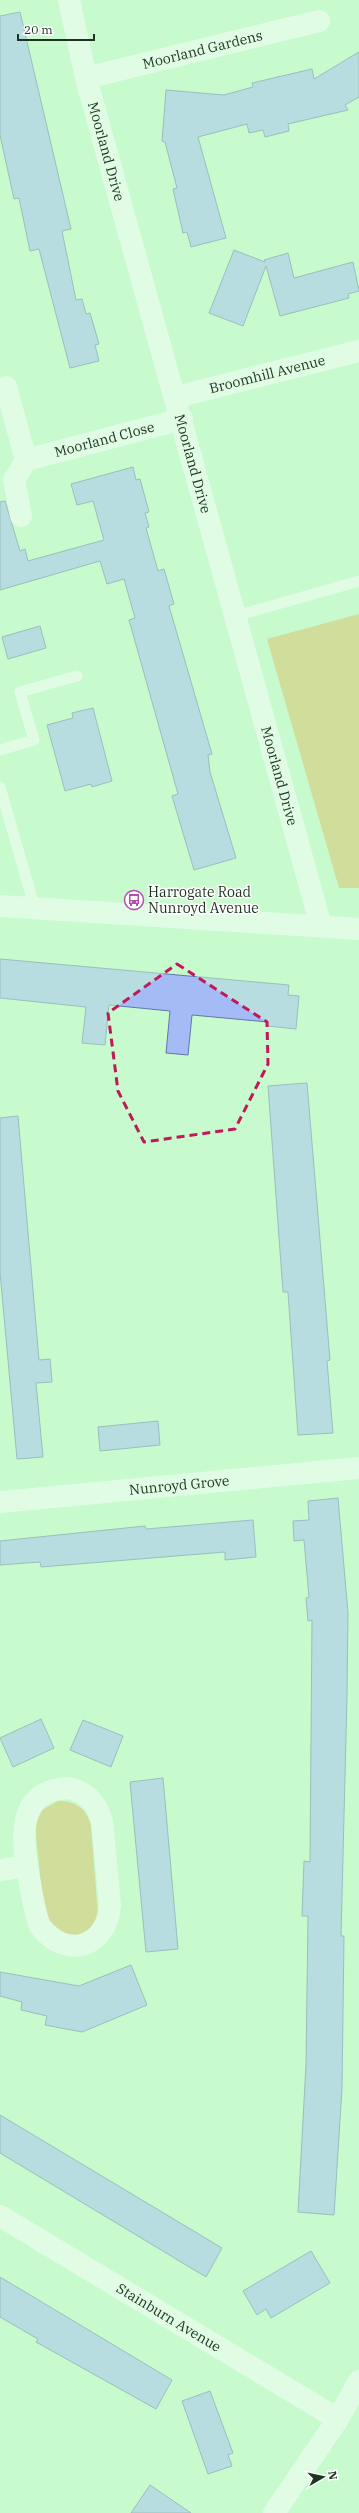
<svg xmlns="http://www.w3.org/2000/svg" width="359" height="2513" viewBox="0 0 359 2513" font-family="'IBM Plex Serif',serif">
  <rect width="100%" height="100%" fill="#c7facd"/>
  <g fill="#deba5d">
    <path d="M359,614v274h-20l-72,-249z"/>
    <path d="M58,1801c18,0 29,8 33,25l7,90 -10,16 -9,4 -18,-1 -17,-21 -9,-88 7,-16z"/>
  </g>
  <g fill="#a5bbf5" stroke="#6376a8">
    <path d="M20,12l51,217 -9,2 14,69 6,-1 4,15 4,-1 9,31 -4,1 4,16 -29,7 -31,-119 -9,2 -11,-53 -5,1 -14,-64v-119z"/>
    <path d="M359,52v45l-14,8 3,5 -60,14 1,7 -24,6 -2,-7 -14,3 -2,-9 -49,13 28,101 -35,9 -4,-15 -4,1 -10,-44 4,-1 -12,-46 -3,-1 4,-51 58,5 29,-8 -1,-4 60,-14 2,10z"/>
    <path d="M234,250l31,12 -1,-2 24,-7 6,25 59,-16 6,29 -11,3 1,4 -69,18 -14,-50 -23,60 -34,-13z"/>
    <path d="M133,467l3,13 4,-1 9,33 -4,1 4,14 -3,1 12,43 6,-2 10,35 -5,2 43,148 -4,1 2,17 26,86 -42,12 -22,-74 6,-2 -49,-174 6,-2 -11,-39 -17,5 -7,-23 -100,29v-88l5,-1 15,50 5,-2 3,12 76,-21 -11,-39 -16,4 -6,-21z"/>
    <path d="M40,626l6,22 -38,11 -6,-22z"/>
    <path d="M93,708l19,73 -20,6 -1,-3 -26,7 -18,-66 26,-7 -1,-5z"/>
    <path d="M0,959l289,26 -1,10 11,1 -3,33 -28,-3v-4l-76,-7 -4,40 -22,-2 4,-42 -61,-6 -4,40 -23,-2 4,-36 -86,-9z"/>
    <path d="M307,1083l23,277 -3,1 6,72 -35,2 -10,-143h-5l-15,-206z"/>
    <path d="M18,1116l21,244 11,-1 2,23 -16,1 7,74 -26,2 -17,-187v-154z"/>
    <path d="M158,1421l2,24 -60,6 -2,-24z"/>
    <path d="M338,1498l10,115 -1,83 -6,240h3l-2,152 -8,127 -36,-3 8,-147 2,-149h-6l2,-55 6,1 2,-242 -4,1 -2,-23 3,-1 -5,-57 -10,1 -1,-20 16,-1 -1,-19z"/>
    <path d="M253,1520l3,37 -31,3v-8l-184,15 -1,-5 -40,3v-24l145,-15 1,3z"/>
    <path d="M41,1719l13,29 -41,19 -13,-29z"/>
    <path d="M83,1720l40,16 -12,31 -41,-17z"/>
    <path d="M163,1778l15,171 -32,3 -16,-170z"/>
    <path d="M131,1965l16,40 -65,27 -37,-7 2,-9 -26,-6 1,-8 -22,-6v-24l79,14z"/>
    <path d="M0,2115l222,133 -16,29 -206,-124z"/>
    <path d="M311,2251l19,32 -59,35 -5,-9 -9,6 -14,-24z"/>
    <path d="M0,2277l172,103 -16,29 -120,-67 2,-3 -38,-22z"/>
    <path d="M210,2391l23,62 -5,2 4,11 -24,8 -26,-73z"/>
    <path d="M150,2485l41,28h-60z"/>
  </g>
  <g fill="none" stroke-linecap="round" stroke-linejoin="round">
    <g stroke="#fff" stroke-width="11">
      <path d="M236,616l123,-35"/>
      <path d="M0,750l34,-10 -14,-48 57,-16"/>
      <path d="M0,787l35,122"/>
    </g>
    <g stroke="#fff" stroke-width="22">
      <path id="s1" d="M69,0l17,78 235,848"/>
      <path id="s2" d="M86,78l233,-57"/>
      <path id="s3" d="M0,389l6,-2 20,73 156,-41"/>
      <path id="s4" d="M176,397l183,-46"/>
      <path d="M21,516l-7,-36 12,-20"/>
      <path id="s5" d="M0,1502l359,-34"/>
      <path d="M69,1788c18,5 27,14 33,33l8,84c-3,43 -44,55 -70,21 -6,-15 -8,-32 -11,-48 -7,-38 -14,-88 40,-90z"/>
      <path d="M0,1870l27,-4"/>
      <path id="s6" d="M0,2216l338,203"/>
    </g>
    <g stroke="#fff" stroke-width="22">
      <path d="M0,906l359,23"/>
      <path d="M274,2513l64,-94 21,-38"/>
    </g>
  </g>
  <path d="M0 0H359V2513H0ZM177,964l90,58 1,42 -33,65 -91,13 -26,-51 -10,-78z" fill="#c7facd" fill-opacity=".55" fill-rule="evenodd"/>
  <path fill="none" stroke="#c2185b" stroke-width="3" stroke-dasharray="8 5" stroke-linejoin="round" d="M177,964l90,58 1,42 -33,65 -91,13 -26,-51 -10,-78z"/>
  <defs>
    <g id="bus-ring" transform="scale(1)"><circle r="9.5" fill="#fff" stroke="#b44eb3" stroke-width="1.5"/><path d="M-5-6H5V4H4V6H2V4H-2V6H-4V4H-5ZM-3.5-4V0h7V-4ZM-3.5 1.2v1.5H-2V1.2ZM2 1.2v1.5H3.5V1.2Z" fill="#b44eb3"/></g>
  </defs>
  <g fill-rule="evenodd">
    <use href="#bus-ring" x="134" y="900"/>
  </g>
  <g text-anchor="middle" stroke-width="3" stroke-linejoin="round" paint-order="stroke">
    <g font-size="14" fill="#1f3322" stroke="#fff">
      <text dy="5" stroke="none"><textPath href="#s2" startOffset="120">Moorland Gardens</textPath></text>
      <text dy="5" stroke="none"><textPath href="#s1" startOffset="156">Moorland Drive</textPath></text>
      <text dy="5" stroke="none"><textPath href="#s4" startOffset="94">Broomhill Avenue</textPath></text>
      <text dy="5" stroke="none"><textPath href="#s3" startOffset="163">Moorland Close</textPath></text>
      <text dy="5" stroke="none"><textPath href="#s1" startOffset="480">Moorland Drive</textPath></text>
      <text dy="5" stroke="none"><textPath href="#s1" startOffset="804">Moorland Drive</textPath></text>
      <text dy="5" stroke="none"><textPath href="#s5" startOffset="180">Nunroyd Grove</textPath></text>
      <text dy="5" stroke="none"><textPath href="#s6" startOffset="197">Stainburn Avenue</textPath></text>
    </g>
    <g font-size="14" fill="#1f3322" stroke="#fff" text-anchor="start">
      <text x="148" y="897">Harrogate Road<tspan x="148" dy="16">Nunroyd Avenue</tspan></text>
    </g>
  </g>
  <g transform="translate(323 2477) rotate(81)" stroke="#ffffff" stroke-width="3" paint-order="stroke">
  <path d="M0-3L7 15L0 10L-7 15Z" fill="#1f3322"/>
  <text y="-6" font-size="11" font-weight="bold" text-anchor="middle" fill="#1f3322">N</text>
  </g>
  <path d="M18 34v6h76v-6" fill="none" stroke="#1f3322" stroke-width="2"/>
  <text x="24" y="34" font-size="12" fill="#1f3322" stroke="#ffffff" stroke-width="3" paint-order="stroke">20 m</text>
</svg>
